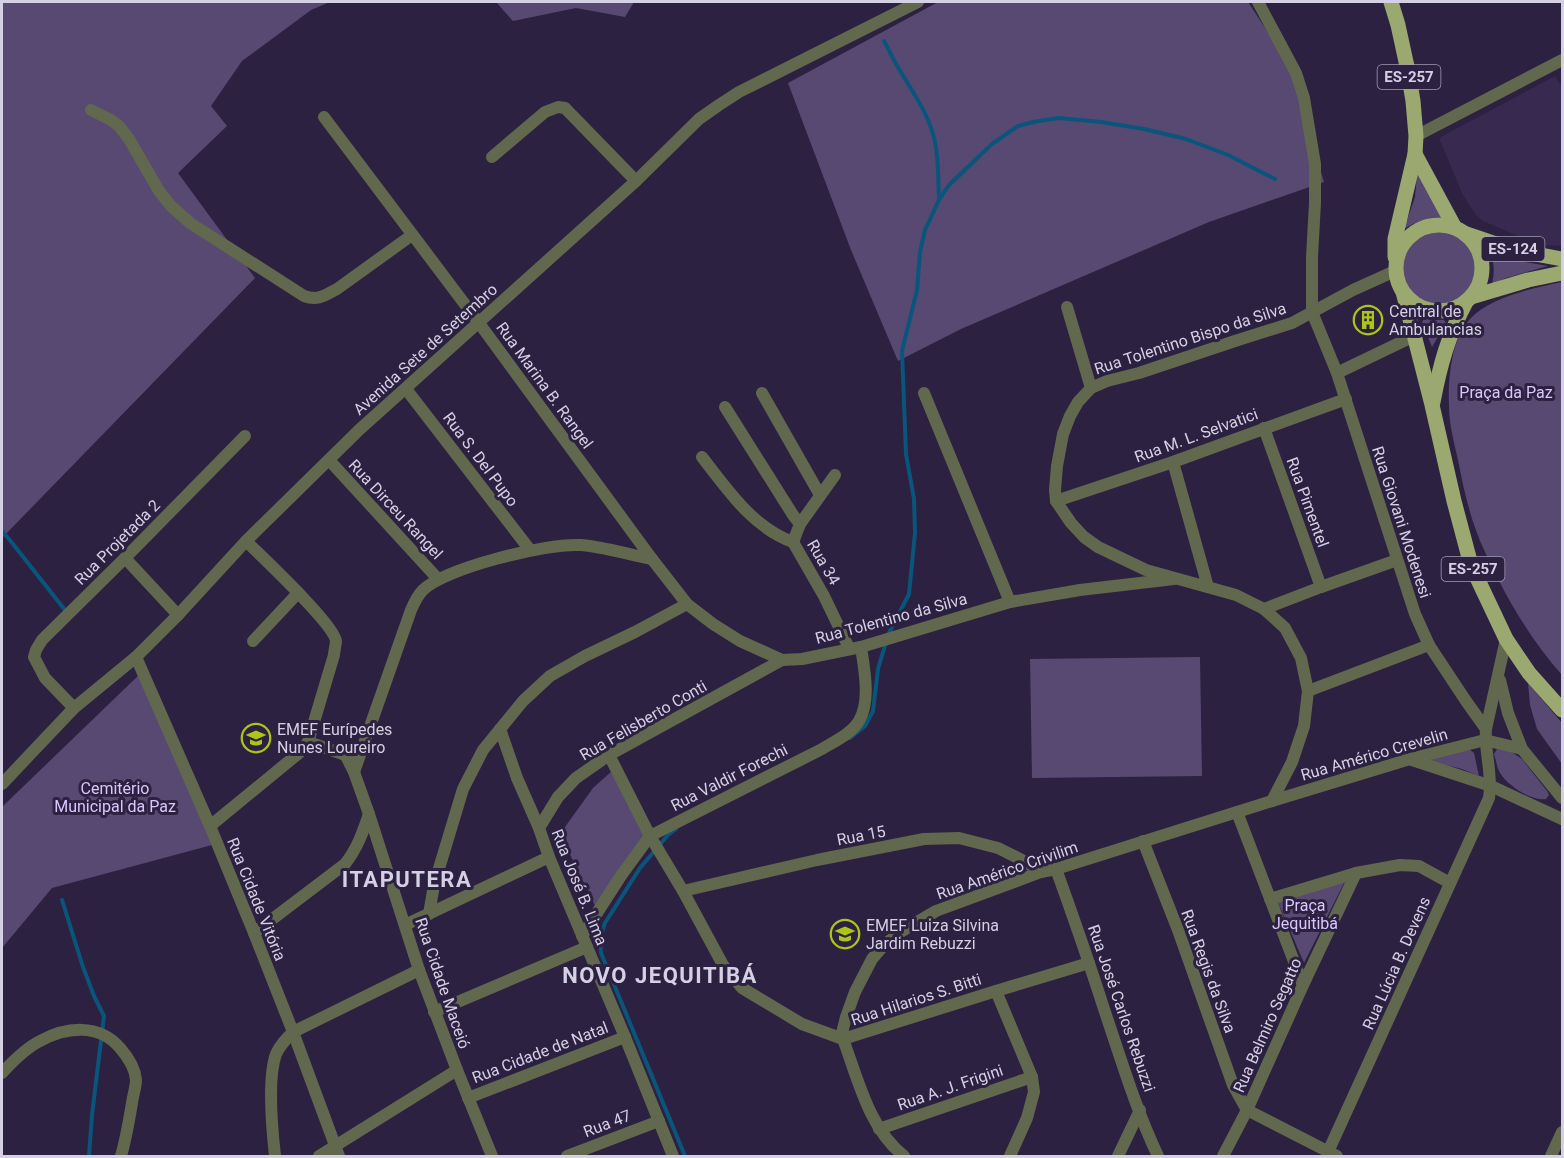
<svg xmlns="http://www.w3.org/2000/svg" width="1564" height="1158" viewBox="0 0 1564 1158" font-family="Roboto,sans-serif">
  <rect width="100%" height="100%" fill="#2c2141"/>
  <path fill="#37294f" d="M1555,76l7,11v159l-23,-1 -56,-24 -8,-7 -13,-21 -23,-55z"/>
  <g fill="#574972">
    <path d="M2,2h328l-19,8 -69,51 -31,45 16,20 -49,47 77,105 -253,260z"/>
    <path d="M496,2h138l-9,15 -49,-9 -63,13z"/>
    <path d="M938,2h310l42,64 34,116 -115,40 -248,107 -63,32 -47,-111 -63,-167z"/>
    <path d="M1418,163l26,54c-16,0 -27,4 -40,12l11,-32z"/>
    <circle cx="1440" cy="269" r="37"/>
    <path d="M1489,249l25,11 34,6 -42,12 -14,6c3,-13 2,-23 -3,-35z"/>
    <path d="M1562,282v393c-32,-36 -57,-79 -77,-123 -14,-29 -21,-61 -27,-92 -4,-18 -9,-36 -9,-54 -1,-28 2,-66 21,-87 20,-22 64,-31 92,-37z"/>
    <path d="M1424,319l20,1 2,3 -14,24 -10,-25z"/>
    <path d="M1200,657l2,119 -170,2 -2,-119z"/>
    <path d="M141,673l71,172 -160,43 -50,60v-141z"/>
    <path d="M1528,683l34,40v41l-25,-35 -7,-24z"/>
    <path d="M1469,749l5,4 5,23 -17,-7 -32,-8 4,-4z"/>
    <path d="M1497,749l13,2 12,8 25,32 2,4 -3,4c-15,2 -38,-13 -46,-26 -3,-5 -4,-13 -6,-19z"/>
    <path d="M612,771l39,65 -9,18 -41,64 -41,-84 33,-46z"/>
    <path d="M1345,881l-41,82 -27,-63z"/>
  </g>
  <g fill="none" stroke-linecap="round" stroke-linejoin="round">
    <g stroke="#0a557c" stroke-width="4">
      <path d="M884,41c4,7 7,14 11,21 15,27 33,48 40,80 4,19 3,38 4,57"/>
      <path d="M2,531l7,8 56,71"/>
      <path d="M888,635l21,-41 6,-61 -1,-34 -8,-45 -4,-103 15,-61 3,-38 5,-22 14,-30 10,-15 43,-41 26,-18 15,-4 26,-4 42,4 43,7 42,10 42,16 47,24"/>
      <path d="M850,738l15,-12 8,-15 5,-42 8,-27"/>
      <path d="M676,829l-8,6 -28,33 -35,55c-4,10 -5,19 -4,30l84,203"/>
      <path d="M62,900l21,67 11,29 10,20 -12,99 -3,41"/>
    </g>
    <g stroke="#62684d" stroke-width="12">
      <path d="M1258,2l38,71 8,25 11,66v39l-3,54v55l25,61 78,241 14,31 37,56 20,28"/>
      <path d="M91,110l20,10 8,6 10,13 30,52 12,15 19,17 114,73c14,5 20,0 33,-7l75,-54"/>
      <path d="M324,117l155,206 173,236 35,45 26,20 27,17 42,19 20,-1 59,-12 149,-45 70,-12 94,-11"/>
      <path d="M1416,136l146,-76"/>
      <path d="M492,157l53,-45 13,-5 7,1 71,73"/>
      <path d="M1067,307l24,81"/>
      <path d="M1337,373l77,-37"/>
      <path d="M406,389l124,161"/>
      <path d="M762,393l58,102"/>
      <path d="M924,393l86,209"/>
      <path d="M725,407l68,108 7,9"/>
      <path d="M1264,428l57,159"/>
      <path d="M702,457c25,32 51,71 91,85l31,54 25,52"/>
      <path d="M329,460l109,119"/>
      <path d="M1173,462l35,125"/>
      <path d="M1056,501l117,-39 173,-63"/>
      <path d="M793,542l7,-18 35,-49"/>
      <path d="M125,558l53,57"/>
      <path d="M1264,609l57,-22 76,-27"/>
      <path d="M253,641l45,-48"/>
      <path d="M136,657l74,169 44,107 39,99 46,124"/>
      <path d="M1500,680l8,33 14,36 40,49"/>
      <path d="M1308,691l121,-46"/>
      <path d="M74,708l-29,-30 -11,-21 2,-7 6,-10 83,-82 120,-122"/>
      <path d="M500,729l17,49 22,50 10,29 76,180 48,119"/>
      <path d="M308,742l32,11 6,3 8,16 15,42 50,156 38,100 35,86"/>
      <path d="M609,755l41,81 33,55 40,74 19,23 60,36 41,15 153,-48 93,-28"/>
      <path d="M1412,760l79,26 71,33"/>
      <path d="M354,772l57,-162c3,-7 6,-14 12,-20 22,-22 124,-47 157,-45 21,1 50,10 72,14"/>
      <path d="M2,784l72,-76 62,-51 42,-42 68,-74 113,-111 277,-249 63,-62 20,-14 20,-13 179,-90"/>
      <path d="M1272,801l20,-39 12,-36 4,-35 -7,-33 -16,-30 -21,-19 -28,-14 -90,-25 -48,-23 -14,-10 -13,-14 -15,-22 -1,-11 2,-24 6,-32 7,-18 8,-14 13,-14 16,-7 32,-8 96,-32 57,-18 61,-33 42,-19"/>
      <path d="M1237,812l66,173"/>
      <path d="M210,826l89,-73 9,-11 26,-87c0,-4 2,-10 2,-14 -2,-17 -74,-84 -90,-100"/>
      <path d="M539,828l19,-31 18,-19 33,-23 173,-95"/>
      <path d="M1143,841l35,89 55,155 14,25 90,46"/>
      <path d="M1056,869c17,47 33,93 48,140 17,50 32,101 54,147"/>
      <path d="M683,891l134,-31 107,-21 35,-1 39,10 24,12 19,12"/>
      <path d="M1270,899l86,-26 44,-8 19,1 31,17"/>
      <path d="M429,914l5,-29 29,-96 20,-39 40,-49 27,-25 35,-20 50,-24 52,-28"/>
      <path d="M405,925l144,-68"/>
      <path d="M254,933l91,-69c12,-15 18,-32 24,-50"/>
      <path d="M582,936l38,-59 30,-41 172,-87c13,-8 29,-15 37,-28 12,-20 5,-53 2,-74"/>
      <path d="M996,991l36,86 2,15 -7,26 -17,38"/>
      <path d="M434,1012l153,-65"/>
      <path d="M2,1073c11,-12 24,-25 38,-32 26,-14 59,-18 80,7 8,9 15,19 16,32 0,7 -3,15 -4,23 -3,18 -6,36 -11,53"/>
      <path d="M468,1098l157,-61"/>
      <path d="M879,1129l153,-52"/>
      <path d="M1328,1152l161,-354c4,-24 -5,-46 -3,-69l20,-90"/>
      <path d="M275,1156c-3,-27 -8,-77 1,-102 4,-9 10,-15 17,-22l126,-62"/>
      <path d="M319,1156l138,-86"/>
      <path d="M567,1156l92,-35"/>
      <path d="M904,1156c-35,-27 -46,-77 -61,-117l-1,-6 4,-16 9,-25 17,-33 12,-14 18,-14 34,-20 105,-39 15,-3 216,-68 138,-42 75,-19 37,9"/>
      <path d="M1118,1156l22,-46"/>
      <path d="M1223,1156l24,-46 56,-125 53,-112"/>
      <path d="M1551,1156l11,-24"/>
    </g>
    <g stroke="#9ba870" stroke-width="15">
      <path d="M1391,2l7,23 10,46 5,30 3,35 -1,18 -20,85v18"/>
      <path d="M1415,154l40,74"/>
      <circle cx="1439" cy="268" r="43"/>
      <path d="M1467,234l47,16 48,9"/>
      <path d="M1403,292l29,113 22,96 17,64 35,74 23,34 33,37"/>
      <path d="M1471,297l57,-17 34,-7"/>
      <path d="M1433,402c7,-37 15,-66 33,-100"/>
    </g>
  </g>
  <defs>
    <g id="building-ring" transform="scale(1.5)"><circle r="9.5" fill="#2c2141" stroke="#abc614" stroke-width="1.5"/><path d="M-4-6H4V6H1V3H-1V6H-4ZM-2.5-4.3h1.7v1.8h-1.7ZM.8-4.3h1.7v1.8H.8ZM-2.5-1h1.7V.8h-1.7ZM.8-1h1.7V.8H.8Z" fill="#abc614"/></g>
    <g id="school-ring" transform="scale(1.5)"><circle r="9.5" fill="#2c2141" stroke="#abc614" stroke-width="1.5"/><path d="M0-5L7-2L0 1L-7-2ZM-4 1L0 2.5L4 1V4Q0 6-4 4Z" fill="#abc614"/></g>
  </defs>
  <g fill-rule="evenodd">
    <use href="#building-ring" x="1368" y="320"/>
    <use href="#school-ring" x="256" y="738"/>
    <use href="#school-ring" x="845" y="934"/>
  </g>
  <g text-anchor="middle" stroke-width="6" stroke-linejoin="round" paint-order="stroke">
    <g fill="#2c2141" stroke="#a39cb4" stroke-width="1.5">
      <rect x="1377.5" y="65" width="63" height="24" rx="4.5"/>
      <rect x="1481.5" y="237" width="63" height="24" rx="4.5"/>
      <rect x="1441.5" y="557" width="63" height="24" rx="4.5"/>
    </g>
    <g font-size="15" font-weight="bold" fill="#d6d0e5">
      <text x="1409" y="82">ES-257</text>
      <text x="1513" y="254">ES-124</text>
      <text x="1473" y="574">ES-257</text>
    </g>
    <g font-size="16" fill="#d6d0e5" stroke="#2c2141" text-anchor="start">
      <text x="1389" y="317">Central de<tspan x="1389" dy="18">Ambulancias</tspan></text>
      <text x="277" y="735">EMEF Eurípedes<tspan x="277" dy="18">Nunes Loureiro</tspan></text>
      <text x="866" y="931">EMEF Luiza Silvina<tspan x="866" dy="18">Jardim Rebuzzi</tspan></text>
    </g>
    <g font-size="16" fill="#d6d0e5" stroke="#2c2141">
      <text transform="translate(1190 338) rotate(-18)" y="6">Rua Tolentino Bispo da Silva</text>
      <text transform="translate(425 349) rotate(-42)" y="6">Avenida Sete de Setembro</text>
      <text transform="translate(545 385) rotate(54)" y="6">Rua Marina B. Rangel</text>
      <text transform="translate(1196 435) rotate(-20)" y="6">Rua M. L. Selvatici</text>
      <text transform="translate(481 459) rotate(53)" y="6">Rua S. Del Pupo</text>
      <text transform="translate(1308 502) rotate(70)" y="6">Rua Pimentel</text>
      <text transform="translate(396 509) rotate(47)" y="6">Rua Dirceu Rangel</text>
      <text transform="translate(1402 522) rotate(72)" y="6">Rua Giovani Modenesi</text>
      <text transform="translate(117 542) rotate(-45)" y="6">Rua Projetada 2</text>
      <text transform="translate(824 562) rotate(60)" y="6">Rua 34</text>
      <text transform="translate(891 618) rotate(-15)" y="6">Rua Tolentino da Silva</text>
      <text transform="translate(643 720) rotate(-30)" y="6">Rua Felisberto Conti</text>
      <text transform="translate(1374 754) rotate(-16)" y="6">Rua Américo Crevelin</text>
      <text transform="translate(729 777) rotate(-27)" y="6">Rua Valdir Forechi</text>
      <text transform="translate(861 835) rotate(-11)" y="6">Rua 15</text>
      <text transform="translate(1007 870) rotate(-19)" y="6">Rua Américo Crivilim</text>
      <text transform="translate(580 887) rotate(68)" y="6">Rua José B. Lima</text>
      <text transform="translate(257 899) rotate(68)" y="6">Rua Cidade Vitória</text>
      <text transform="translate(1396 963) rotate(-66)" y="6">Rua Lúcia B. Devens</text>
      <text transform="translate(1209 971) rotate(70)" y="6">Rua Regis da Silva</text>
      <text transform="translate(443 983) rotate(71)" y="6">Rua Cidade Maceió</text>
      <text transform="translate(916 999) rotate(-18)" y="6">Rua Hilarios S. Bitti</text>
      <text transform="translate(1122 1008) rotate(71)" y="6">Rua José Carlos Rebuzzi</text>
      <text transform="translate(1267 1025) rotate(-66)" y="6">Rua Belmiro Segatto</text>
      <text transform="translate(540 1052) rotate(-21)" y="6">Rua Cidade de Natal</text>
      <text transform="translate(950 1087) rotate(-19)" y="6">Rua A. J. Frigini</text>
      <text transform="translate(607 1123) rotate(-21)" y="6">Rua 47</text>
    </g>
    <g font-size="16" fill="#d8c8fc" stroke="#2c2141">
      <text x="1506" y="398">Praça da Paz</text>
      <text x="115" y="794">Cemitério<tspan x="115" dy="18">Municipal da Paz</tspan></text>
      <text x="1305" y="911">Praça<tspan x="1305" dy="18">Jequitibá</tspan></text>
    </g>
    <g font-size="22" font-weight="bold" letter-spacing="1.5" fill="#d6d0e5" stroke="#2c2141">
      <text x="407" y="887">ITAPUTERA</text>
      <text x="660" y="983">NOVO JEQUITIBÁ</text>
    </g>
  </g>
  <rect width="1564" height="1158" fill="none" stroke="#d6d0e5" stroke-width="6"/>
</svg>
